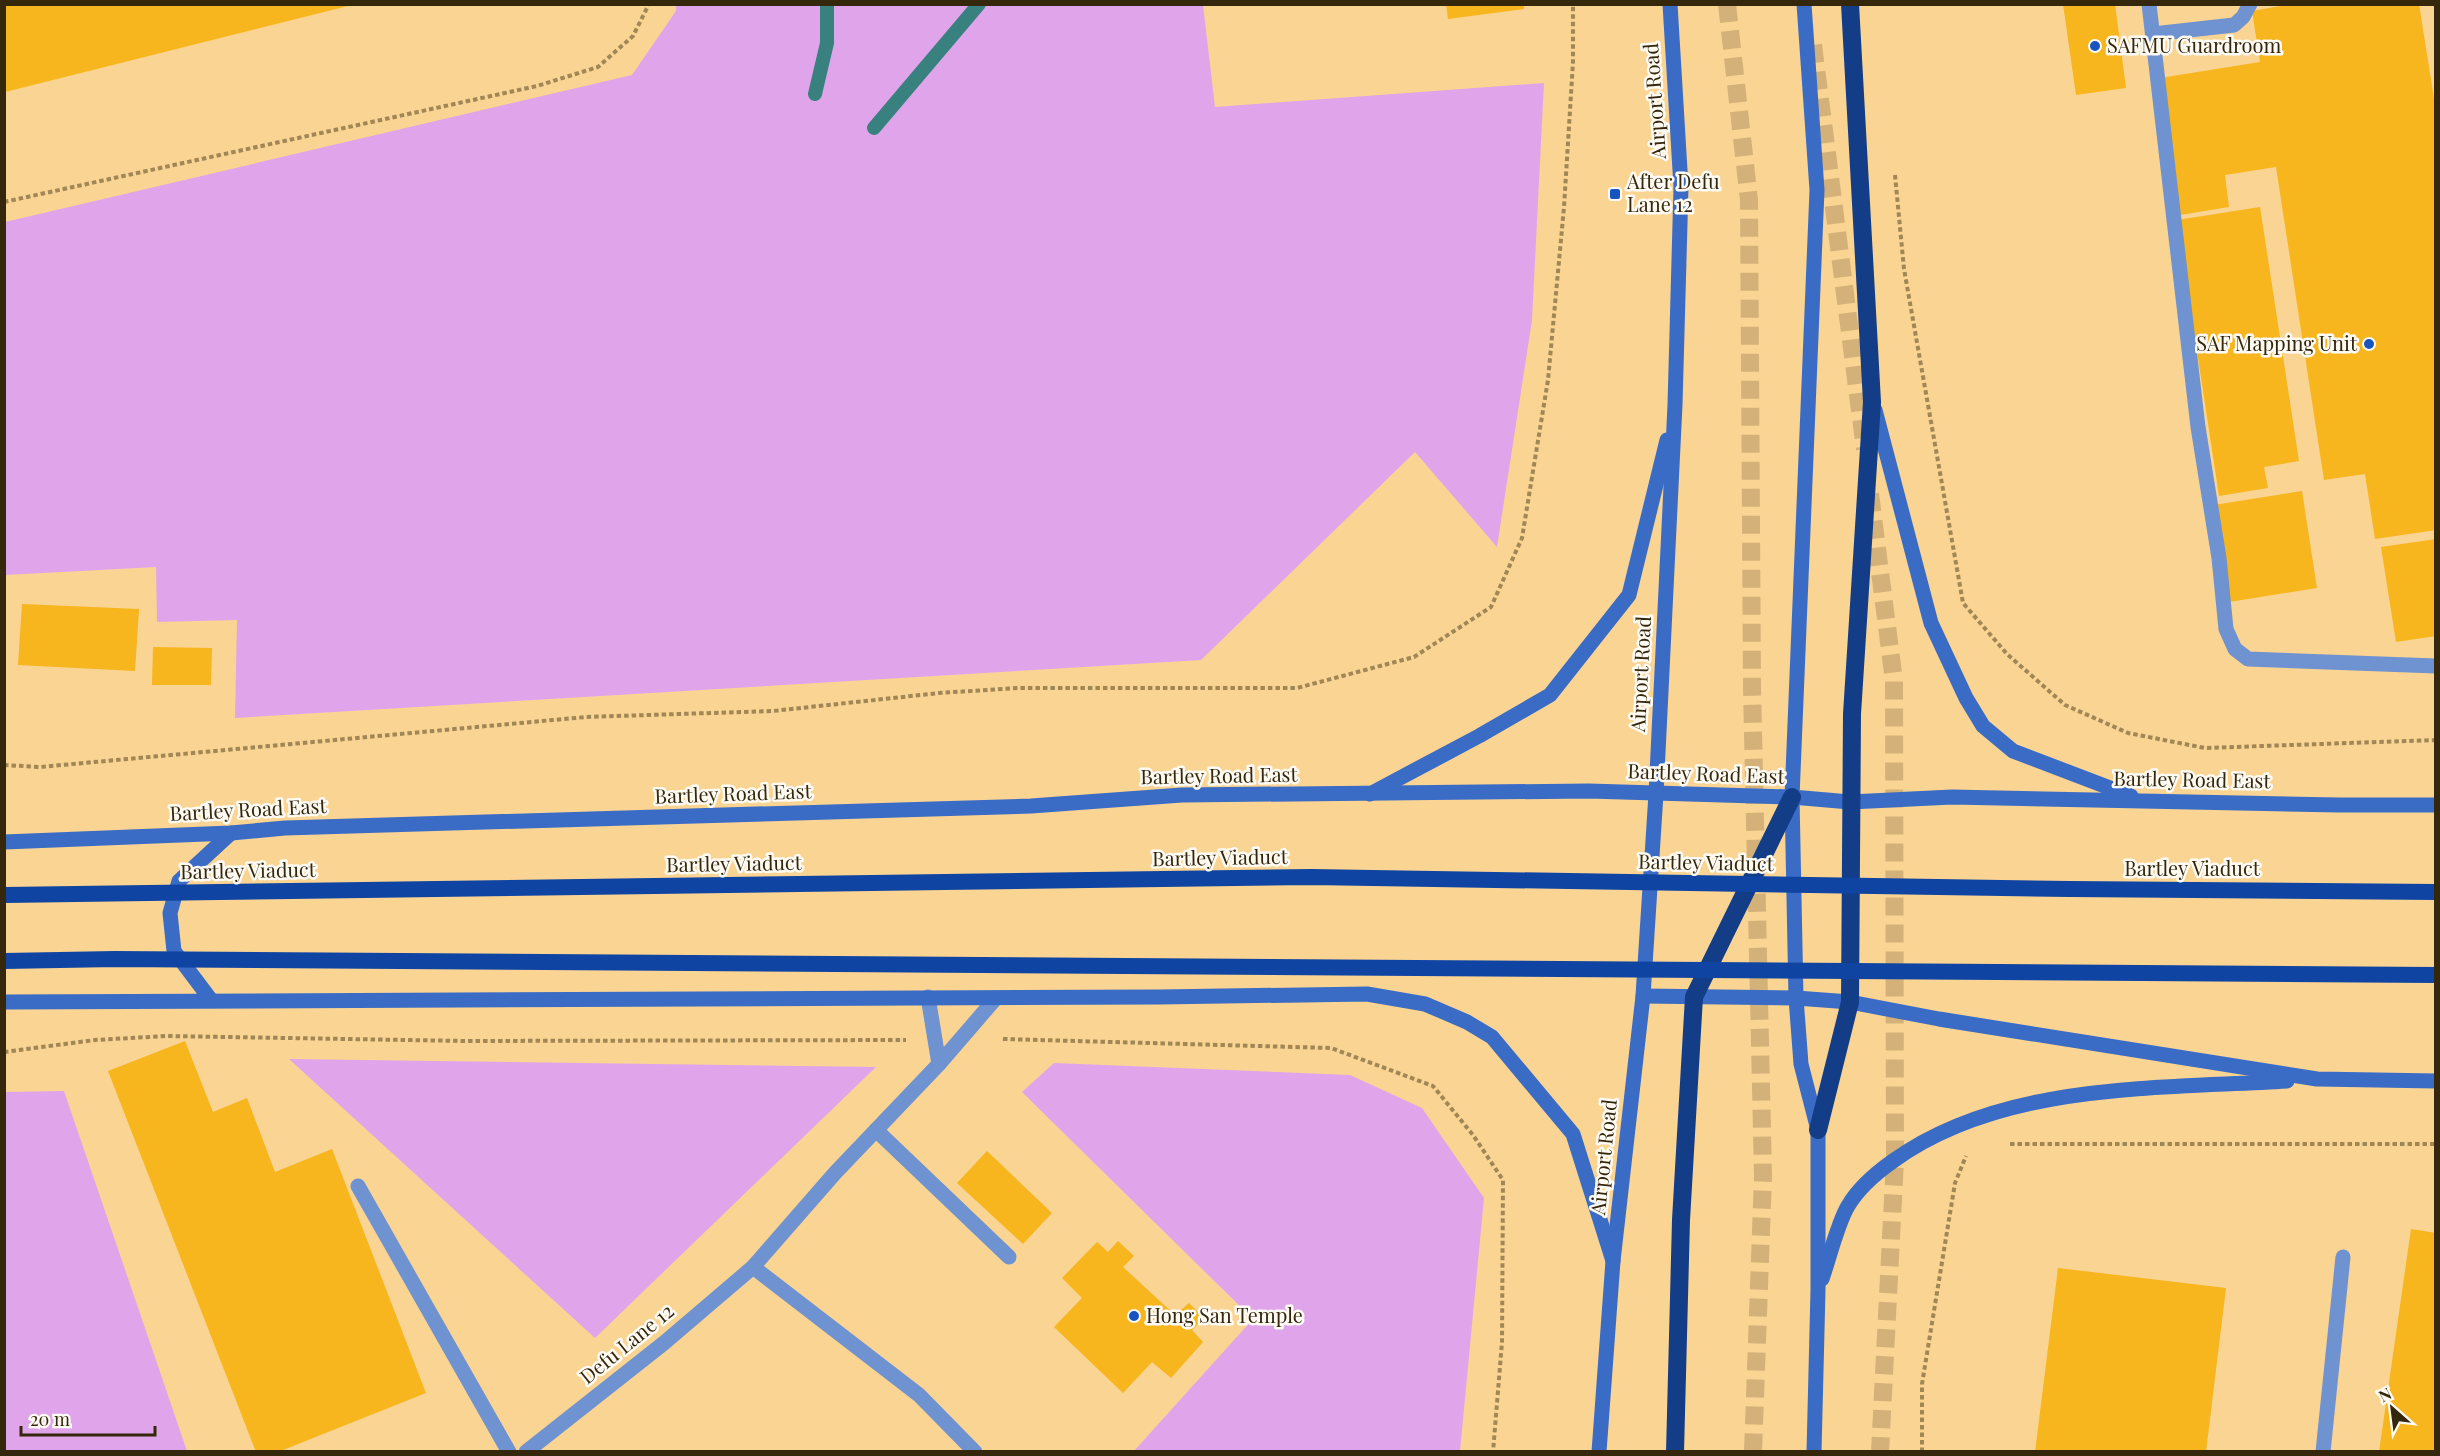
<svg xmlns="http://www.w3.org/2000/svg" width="2440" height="1456" viewBox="0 0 2440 1456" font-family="'Playfair Display',serif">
  <rect width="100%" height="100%" fill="#fad493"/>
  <g fill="#e0a4eb">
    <path d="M676,5h527l12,102 329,-24 -12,237 -35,227 -82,-95 -214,208 -966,58 2,-98 -80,2 -1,-55 -151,8v-353l627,-147 44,-64z"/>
    <path d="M289,1059l587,8 -281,271z"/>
    <path d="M1054,1063l296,12 72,33 62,90 -24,253h-326l119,-132 -231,-227z"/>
    <path d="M64,1091l123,360h-182v-359z"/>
  </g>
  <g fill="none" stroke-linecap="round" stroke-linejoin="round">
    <g stroke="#38817e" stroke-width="14">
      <path d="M815,94l12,-51v-39"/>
      <path d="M874,128l105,-124"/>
    </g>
  </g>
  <g fill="#f7b51e">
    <path d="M5,4h347v1l-347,87z"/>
    <path d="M1446,4h78v5l-76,10z"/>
    <path d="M2063,4h52l11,84 -50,7z"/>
    <path d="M2292,4h127l17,107v419l-61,9 -10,-65 -41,6 -48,-313 -51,8 4,32 -49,8 -20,-137 100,-16 -8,-51z"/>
    <path d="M2260,207l39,254 -35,6 4,21 -49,8 -42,-276z"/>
    <path d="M2302,491l15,97 -88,14 -15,-97z"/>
    <path d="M2436,539v97l-40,6 -15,-95z"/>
    <path d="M22,604l117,5 -4,62 -117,-6z"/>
    <path d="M153,647l59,1 -1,37h-59z"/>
    <path d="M185,1041l28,71 34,-14 28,74 57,-23 94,244 -148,59h-22l-148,-381z"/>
    <path d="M987,1151l65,62 -29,31 -66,-61z"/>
    <path d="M2411,1229l25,4v219h-57z"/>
    <path d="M1118,1241l16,15 -11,11 52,48 14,-12 15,15 -12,12 11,12 -32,36 -19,-16 -29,31 -69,-66 28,-29 -20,-20 35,-36 11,10z"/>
    <path d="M2058,1268l168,20 -20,164h-171z"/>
  </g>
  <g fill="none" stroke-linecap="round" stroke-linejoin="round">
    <g stroke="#d3b178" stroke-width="18" stroke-dasharray="18 9" stroke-linecap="butt">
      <path d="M1727,4l22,196 3,488 11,488 -10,276"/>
      <path d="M1813,45l52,404"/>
      <path d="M1870,494l24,187 1,479 -15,292"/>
    </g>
    <g stroke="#a18656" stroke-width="4" stroke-dasharray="4.5 3" stroke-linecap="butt">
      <path d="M1895,175l9,94 59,334 44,51 58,51 63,28 77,15 231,-8"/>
      <path d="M4,202l533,-116 61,-19 35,-31 16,-32"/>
      <path d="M4,765l36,2 546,-50 187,-6 166,-18 79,-5h279l117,-31 77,-50 31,-69 26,-158 16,-173 9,-145v-58"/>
      <path d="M1003,1039l328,9 102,38 40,49 30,45 -1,162 -9,110"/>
      <path d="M4,1052l91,-12 72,-4 299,5 440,-1"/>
      <path d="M2010,1144h426"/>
      <path d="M1922,1452v-68l33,-201 11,-27"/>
    </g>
    <g stroke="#6f92d0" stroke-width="15">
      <path d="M2149,4l49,423 21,131 7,71 9,20 13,10 188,7"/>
      <path d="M2153,34l81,-9 9,-8 7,-13"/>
      <path d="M876,1130l133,127"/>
      <path d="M358,1186l151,266"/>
      <path d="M2323,1452l20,-195"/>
    </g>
    <g stroke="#6f92d0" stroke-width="15">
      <path d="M928,997l11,67"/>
      <path d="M753,1267l166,128 56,57"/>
      <path d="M526,1452l138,-109 89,-76 82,-94 104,-109 57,-66"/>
    </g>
    <g stroke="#3a6cc6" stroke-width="15">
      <path d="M1804,4l13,186 -25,607 4,201 5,66 17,66v160l-4,162"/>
      <path d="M1875,410l56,213 35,75 17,28 30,25 118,45"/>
      <path d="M1370,794l109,-58 71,-41 79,-100 38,-155"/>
      <path d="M4,842l227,-9 54,-5 746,-22 151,-11 407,-4 203,6 58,5 102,-5 387,8h97"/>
      <path d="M1643,996l153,2 54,4 89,17 378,60 119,2"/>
      <path d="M211,1000l-37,-49 -4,-38 9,-32 52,-48"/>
      <path d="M4,1002l1155,-5 208,-3 58,10 42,18 25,15 81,97 40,127"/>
      <path d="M1822,1279c7,-20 16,-57 26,-73 11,-19 28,-33 45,-45 109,-79 265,-72 394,-80"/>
      <path d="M1599,1452l14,-191 30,-265 13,-202 19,-389 6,-218 -11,-183"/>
    </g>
    <g stroke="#143d88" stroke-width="18">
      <path d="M1818,1130l32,-128 2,-288 20,-312 -22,-398"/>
      <path d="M1675,1452l6,-232 13,-223 98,-200"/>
    </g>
    <g stroke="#0f44a3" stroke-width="16">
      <path d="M4,895l1307,-18 759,12 366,3"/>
      <path d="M4,961l111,-2 2321,16"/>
    </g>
  </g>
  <g fill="#1854c0" stroke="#fefbf4" stroke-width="2">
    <circle cx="2095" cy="46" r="6"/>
    <rect x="1609" y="188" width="12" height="12" rx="3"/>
    <circle cx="2369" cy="344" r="6"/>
    <circle cx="1134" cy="1316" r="6"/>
  </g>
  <g text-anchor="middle" stroke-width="5" stroke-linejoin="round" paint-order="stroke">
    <g font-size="20" fill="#35270c" stroke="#fefbf4" text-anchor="start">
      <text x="2107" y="53">SAFMU Guardroom</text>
      <text x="1627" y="189">After Defu<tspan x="1627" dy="23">Lane 12</tspan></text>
      <text x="2357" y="351" text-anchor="end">SAF Mapping Unit</text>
      <text x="1146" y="1323">Hong San Temple</text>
    </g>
    <g font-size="20" fill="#35270c" stroke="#fefbf4">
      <text transform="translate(1655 101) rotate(-94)" y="7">Airport Road</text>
      <text transform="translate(1641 674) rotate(-87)" y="7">Airport Road</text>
      <text transform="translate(1706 774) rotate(2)" y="7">Bartley Road East</text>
      <text transform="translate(1219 776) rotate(-1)" y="7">Bartley Road East</text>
      <text transform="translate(2192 780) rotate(1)" y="7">Bartley Road East</text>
      <text transform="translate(733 794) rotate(-2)" y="7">Bartley Road East</text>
      <text transform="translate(248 810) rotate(-3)" y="7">Bartley Road East</text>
      <text transform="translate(1220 858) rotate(-1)" y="7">Bartley Viaduct</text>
      <text transform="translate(1706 863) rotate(1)" y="7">Bartley Viaduct</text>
      <text transform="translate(734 864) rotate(-1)" y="7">Bartley Viaduct</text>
      <text x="2192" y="876">Bartley Viaduct</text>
      <text transform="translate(248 871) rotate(-1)" y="7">Bartley Viaduct</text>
      <text transform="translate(1604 1157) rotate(-84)" y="7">Airport Road</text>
      <text transform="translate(627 1344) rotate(-39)" y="7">Defu Lane 12</text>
    </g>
  </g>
  <rect width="2440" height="1456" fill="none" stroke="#35270c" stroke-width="12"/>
  <g transform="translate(2392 1408) rotate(332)" stroke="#fefbf4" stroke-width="4.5" paint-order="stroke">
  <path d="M0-4.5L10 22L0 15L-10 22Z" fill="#35270c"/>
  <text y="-9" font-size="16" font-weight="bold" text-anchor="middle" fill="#35270c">N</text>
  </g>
  <path d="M21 1426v9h134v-9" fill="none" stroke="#35270c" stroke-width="3"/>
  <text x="30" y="1426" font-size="18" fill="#35270c" stroke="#fefbf4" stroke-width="4.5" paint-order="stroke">20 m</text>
</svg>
